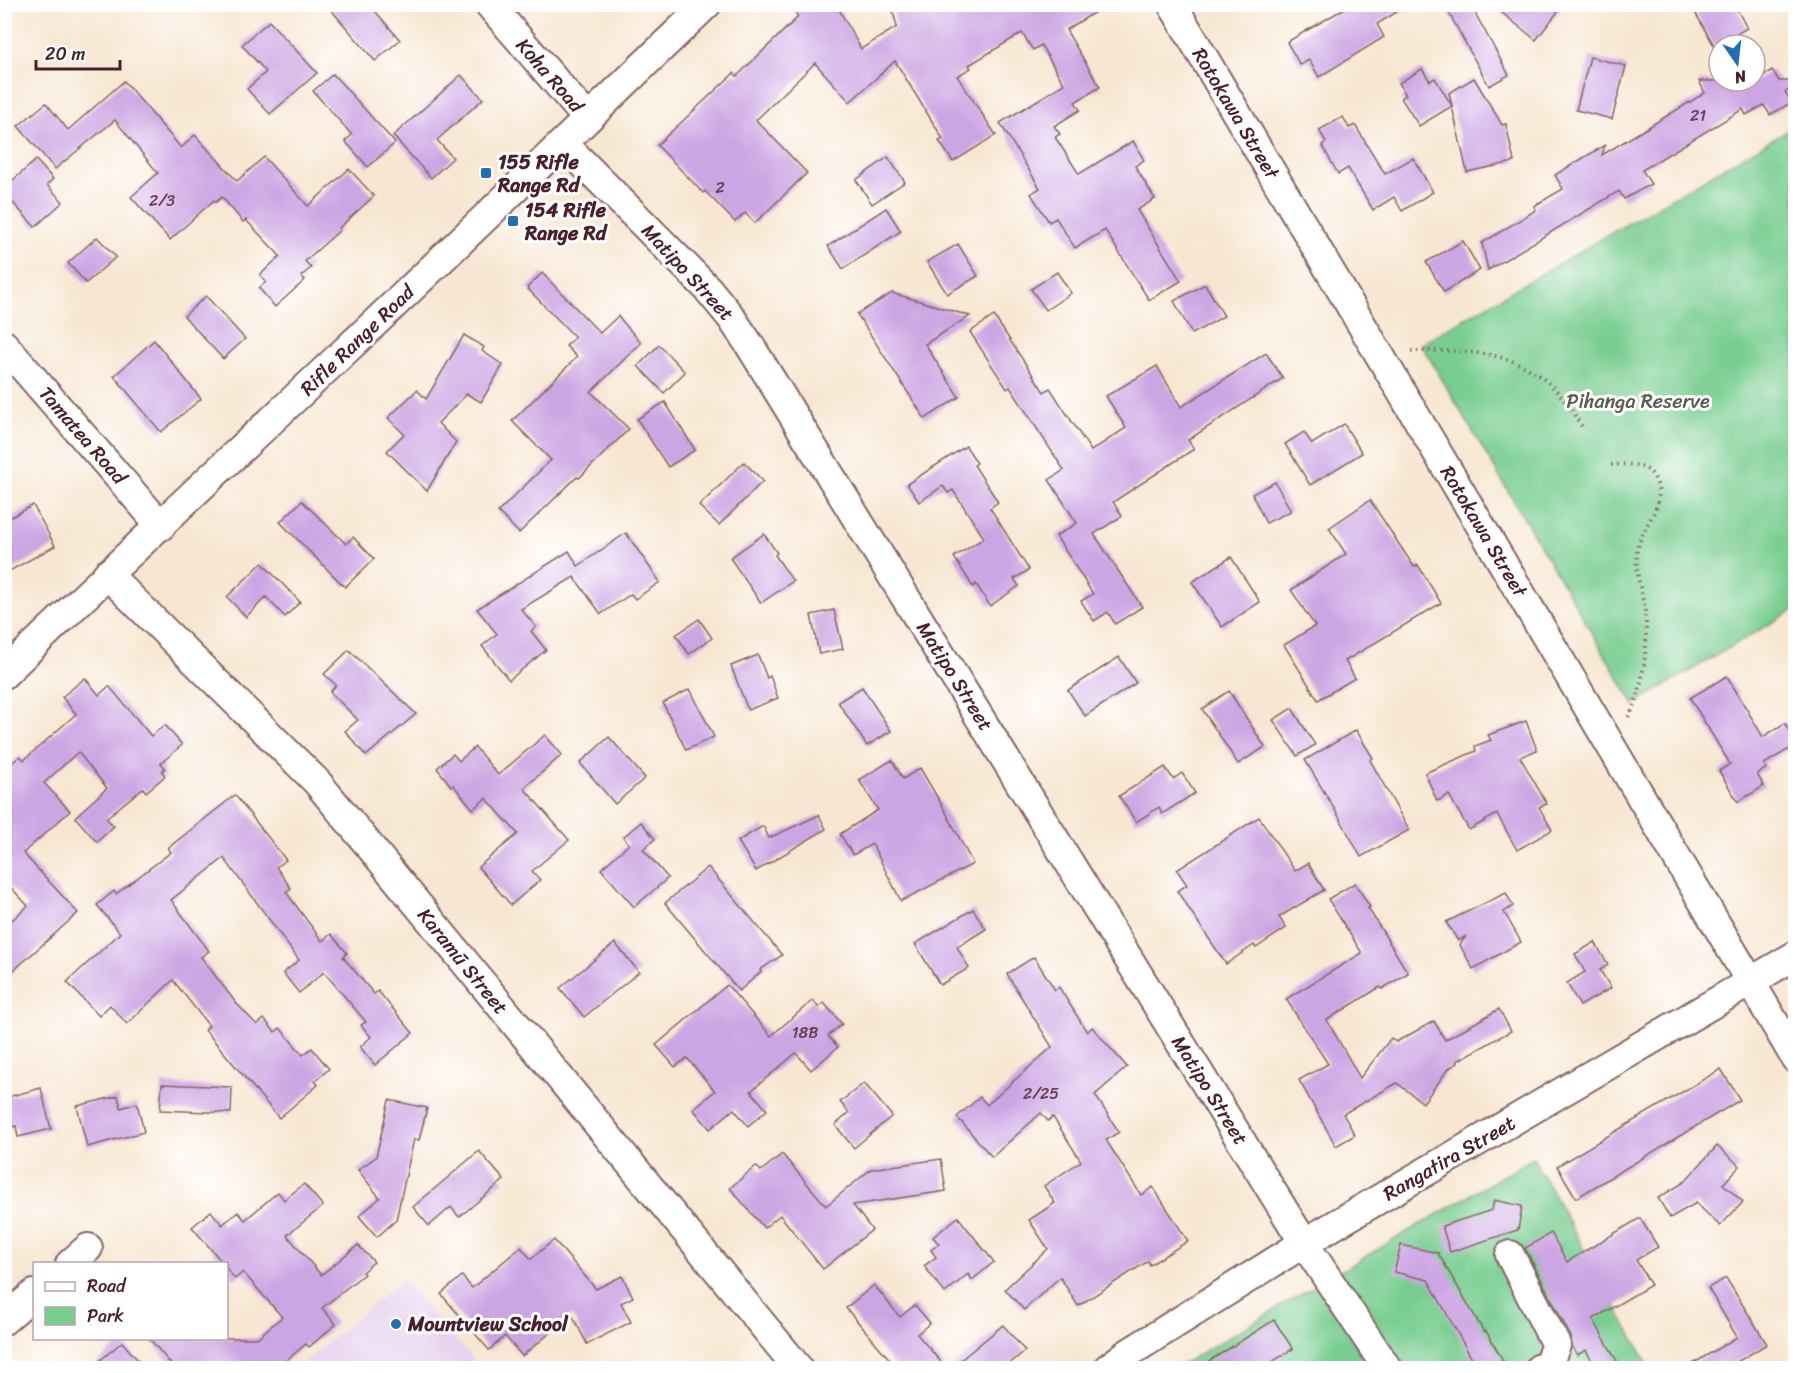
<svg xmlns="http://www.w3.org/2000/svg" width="1800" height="1373" viewBox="0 0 1800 1373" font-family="Sriracha,sans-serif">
  <rect width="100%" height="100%" fill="#fff"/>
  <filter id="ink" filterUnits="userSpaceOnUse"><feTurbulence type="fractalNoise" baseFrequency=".0167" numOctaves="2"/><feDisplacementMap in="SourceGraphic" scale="12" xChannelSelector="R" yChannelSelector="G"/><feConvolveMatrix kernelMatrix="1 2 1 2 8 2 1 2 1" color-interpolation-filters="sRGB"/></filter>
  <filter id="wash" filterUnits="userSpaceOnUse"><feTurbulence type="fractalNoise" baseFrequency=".008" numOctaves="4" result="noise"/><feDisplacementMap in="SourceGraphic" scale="24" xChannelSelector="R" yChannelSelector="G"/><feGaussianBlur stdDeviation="1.35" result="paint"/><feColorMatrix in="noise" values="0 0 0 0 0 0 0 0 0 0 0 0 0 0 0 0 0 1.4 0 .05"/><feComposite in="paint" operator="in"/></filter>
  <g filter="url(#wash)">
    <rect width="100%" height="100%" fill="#f7e7d2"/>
    <path fill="#e7d2ef" d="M402,1280l79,88h-183z"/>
    <g fill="#78cd90" stroke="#61765e" stroke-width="1.5">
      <path d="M1795,126v483l-161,95 -213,-360z"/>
      <path d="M1533,1158l117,210h-474z"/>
    </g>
    <g id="blocks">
      <g fill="#cca5e3">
        <path d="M326,4h43l31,36 -25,21z"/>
        <path d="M791,4h45l25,45 36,-22 -6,-23h217l-42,26 34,57 -25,15 5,8 -26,16 6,8 -5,3 24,37 54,-33 11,19 -9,6 20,33 -18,11 44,71 -32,19 -44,-70 -30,18 -19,-30 -7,4 -18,-28 9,-6 -40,-65 64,-39 -23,-39 -8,5 -11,-17 -53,32 2,3 -14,8 39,59 -43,27 -14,-21 4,-2 -48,-78 -45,41 -35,-39 -59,57 51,53 -52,50 -10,-10 -10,9 -30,-31 -2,2 -46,-48 77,-72 3,3 61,-59z"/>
        <path d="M1352,4h58l-33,20 7,13 -65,40 -10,-17 -9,5 -13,-23z"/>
        <path d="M1444,4h26l39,71 -20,11z"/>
        <path d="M1491,4h73l-28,36z"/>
        <path d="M1690,4h44l13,24 -32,19z"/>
        <path d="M269,21l48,52 -47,41 -23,-25 19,-17 -24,-27z"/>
        <path d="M1590,57l36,9 -14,53 -36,-9z"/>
        <path d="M1422,69l8,12 5,-3 17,28 -33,20 -18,-28 5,-3 -7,-12z"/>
        <path d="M1772,70l7,11h17v5l-11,6 7,10 -22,13 -6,-10 -18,10 -3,-6 -101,61 9,14 -27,15 -5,-8 -131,79 -6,-27 54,-33 -2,-4 29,-17 -8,-14 50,-30 -3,10 103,-62 -6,-12h56z"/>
        <path d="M333,74l62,69 -27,24 -23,-26 7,-6 -39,-44z"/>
        <path d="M461,75l22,24 -46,41 16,18 -22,20 -38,-42z"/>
        <path d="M1474,78l28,47 4,-1 8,38 -47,10 -18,-79z"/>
        <path d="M124,81l57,67 14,-13 42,46 27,-24 44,49 41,-37 25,27 -35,32 1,2 -35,31 6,7 -10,8 4,4 -30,27 -16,-19 7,-6 -6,-7 20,-19 -34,-36 -3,2 -21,-25 -6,5 -2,-2 -44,40 -39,-43 27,-24 -43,-53 -60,49 -37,-43 28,-23 22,27z"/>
        <path d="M1343,117l6,11 6,-3 30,49 28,-16 20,34 -31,19 -8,-14 -21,13 -25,-42 -10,6 -16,-29 4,-3 -7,-12z"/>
        <path d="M888,157l17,25 -33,22 -16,-24z"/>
        <path d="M36,160l17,19 -6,6 16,17 -28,25 -31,-34v-5z"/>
        <path d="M886,208l15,23 -58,38 -15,-23z"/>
        <path d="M97,237l19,20 -30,26 -18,-20z"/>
        <path d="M1463,241l17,29 -36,22 -18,-30z"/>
        <path d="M958,244l20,32 -31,18 -20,-32z"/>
        <path d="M1057,272l14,21 -25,17 -15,-21z"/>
        <path d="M542,273l58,60 18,-17 23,27 -50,49 38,37 -50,49 -2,-1 -58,56 -21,-21 53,-52 -39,-39 65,-64 -11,-11 9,-9 -48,-49z"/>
        <path d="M1205,284l19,32 -32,18 -18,-33z"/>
        <path d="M892,293l78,23 -45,28 34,53 -34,22 -68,-105z"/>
        <path d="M206,296l39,43 -22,20 -39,-43z"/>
        <path d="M994,316l50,76 6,-4 41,63 35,-23 -20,-32 51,-30 24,41 85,-54 17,25 -95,62 6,9 -81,53 9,14 -28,18 48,73 -27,17 -7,-12 -14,9 -13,-20 12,-7 -37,-58 21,-13 -28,-43 15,-10 -54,-83 -3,2 -37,-57z"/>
        <path d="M464,335l20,12 -2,4 21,14 -22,37 -14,-8 -29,29 18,19 -29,49 -40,-40 17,-17 -16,-16 29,-28 9,9z"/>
        <path d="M154,340l47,59 -40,33 -47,-56z"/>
        <path d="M659,345l26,27 -21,21 -26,-27z"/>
        <path d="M665,402l30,48 -27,17 -31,-48z"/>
        <path d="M1344,424l18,29 -52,32 -25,-41 19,-12 8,12z"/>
        <path d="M966,446l11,17 -3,2 24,37 -8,6 39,62 -15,9 5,7 -29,20 -14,-22 -3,3 -19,-30 30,-19 -31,-48 -5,3 -5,-7 -24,16 -12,-18z"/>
        <path d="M744,462l19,19 -44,44 -20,-19z"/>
        <path d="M1275,482l16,29 -25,12 -14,-29z"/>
        <path d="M1370,500l44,67 4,-2 23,38 -96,58 10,17 -37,22 -34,-55 31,-19 -24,-36 55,-36 -17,-26z"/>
        <path d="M302,501l44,43 7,-7 21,22 -29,28 -65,-65z"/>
        <path d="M33,505l22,41 -51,28v-53z"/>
        <path d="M626,533l34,49 -25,17 -4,-5 -30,20 -27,-37 -53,32 15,18 -5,4 15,19 -37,30 -27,-34 15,-12 -20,-25 92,-58 9,15z"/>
        <path d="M764,534l13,19 -2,2 18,26 -32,22 -31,-45z"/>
        <path d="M1231,557l29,45 -38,25 -30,-45z"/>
        <path d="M262,563l38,39 -15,15 -19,-20 -20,20 -19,-20z"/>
        <path d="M834,610l9,39 -24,5 -8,-39z"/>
        <path d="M699,619l13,19 -23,16 -13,-19z"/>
        <path d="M349,650l67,64 -50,42 -21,-25 13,-11 -28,-28 6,-7 -12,-11z"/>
        <path d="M758,655l9,23 3,-2 8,22 -30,12 -17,-44z"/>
        <path d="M1119,657l17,26 -51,33 -17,-26z"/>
        <path d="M1727,676l36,61 22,-14 11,17v5l-32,19 3,4 -10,6 7,12 -26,16 -19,-31 11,-7 -40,-66z"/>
        <path d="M85,678l14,17 10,-9 42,50 14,-11 17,20 -21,18 4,5 -3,3 3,5 -19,16 -3,-4 -37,30 8,8 -17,16 -22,-25 32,-29 -29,-36 -34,31 26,28 -47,42 55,60 -74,66v-52l24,-21 -24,-26v-110l16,-14 4,4 52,-46 -14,-17z"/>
        <path d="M862,687l29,44 -24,15 -29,-44z"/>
        <path d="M690,689l24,48 -28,13 -23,-47z"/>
        <path d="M1229,691l36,56 -27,17 -36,-55z"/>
        <path d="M1292,708l23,37 -18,11 -24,-36z"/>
        <path d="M1526,721l11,29 -17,7 27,47 -8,3 13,23 -35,20 -20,-36 -28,16 -20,-35 -12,6 -12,-28 51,-22 -1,-5 16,-6 -3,-5z"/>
        <path d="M1356,730l17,28 -3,2 39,70 -48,27 -23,-42 -33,-55z"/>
        <path d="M545,735l17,20 -38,33 45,52 -37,31 8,9 -29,25 -33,-38 40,-33 -32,-36 -13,11 -20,-24 -2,1 -14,-18 16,-14 6,7 16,-14 23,28z"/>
        <path d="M609,737l36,41 -30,26 -35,-41z"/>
        <path d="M892,760l11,19 17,-11 22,37 31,59 -72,37 -29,-57 -19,11 -13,-21 38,-24 -19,-30z"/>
        <path d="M1165,767l8,12 9,-6 13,20 -33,21 -3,-7 -23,15 -17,-26z"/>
        <path d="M235,795l51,65 -10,7 15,21 -5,4 36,49 9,-7 16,19 -4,4 31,37 4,-3 35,42 -38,32 -15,-18 11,-10 -10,-12 5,-3 -42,-50 -25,21 -16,-20 16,-13 -75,-102 -53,42 38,51 -8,6 35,46 21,22 7,-6 11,13 5,-4 23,27 9,-7 17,21 -14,12 3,4 -39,33 -74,-88 4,-4 -36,-46 -46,44 -17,-19 -11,11 -32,-34 53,-49 -23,-28 17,-14 2,3 55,-42 -3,-4z"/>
        <path d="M819,815l7,14 -70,42 -18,-30 25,-15 6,12z"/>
        <path d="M1259,817l36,54 13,-8 16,27 -45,27 7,11 -30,20 -2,-3 -28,19 -49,-73 10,-6 -10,-15z"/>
        <path d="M641,822l14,17 -12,10 25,29 -34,29 -33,-38 28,-25 -6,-7z"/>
        <path d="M708,867l74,88 -22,15 1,2 -22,19 -74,-88z"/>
        <path d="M1355,883l15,24 -2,1 40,65 -26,16 -2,-2 -53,33 33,58 31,-40 5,4 38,-21 11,19 54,-31 12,22 -54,30 1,2 -9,5 -26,35 -26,-20 -54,31 12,21 -19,11 -37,-66 29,-16 -42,-65 76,-46 -34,-54z"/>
        <path d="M1506,893l7,13 -9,6 17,30 -48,27 -13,-24 6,-9 -8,5 -12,-19z"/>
        <path d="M973,909l13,20 -29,18 12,21 -29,17 -25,-41z"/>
        <path d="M1595,942l13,23 -8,5 11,18 -31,18 -13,-23 18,-11 -10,-18z"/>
        <path d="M615,943l24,29 -55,45 -24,-29z"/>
        <path d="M1034,957l21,33 4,-3 28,45 5,-5 35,40 -32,28 24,37 -13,8 35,55 12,-8 35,54 -38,24 -2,-4 -70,45 -18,-29 -36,33 -19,-21 43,-40 -19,-29 26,-17 -11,-17 37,-25 -28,-44 -5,4 -7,-8 -49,44 -35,-40 23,-20 7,8 65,-58 -45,-73z"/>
        <path d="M727,985l44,51 42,-36 5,7 6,-4 18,21 -14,12 10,11 -27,23 -15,-17 -45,38 16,19 -19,16 -14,-17 -24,20 -17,-20 22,-18 -28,-33 -12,9 -19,-22z"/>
        <path d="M1721,1069l19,31 -164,98 -19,-32z"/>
        <path d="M864,1083l28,33 -38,32 -19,-23 14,-12 -9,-11z"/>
        <path d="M162,1084l70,3 -1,26 -71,-3z"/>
        <path d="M41,1088l10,41 -33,8 -2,-11 -12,3v-31z"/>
        <path d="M118,1096l3,12 16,-5 7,29 -57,15 -10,-41z"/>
        <path d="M389,1100l38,8 -8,32 -5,-1 -18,81 -19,17 -18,-21 21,-18 -22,-28 18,-13z"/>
        <path d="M1717,1146l23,20 -17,18 20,18 -23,24 -24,-23 -26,15 -12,-20 25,-15z"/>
        <path d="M479,1151l25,29 -45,37 -8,-10 -22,19 -16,-19z"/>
        <path d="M782,1154l44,52 45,-37 70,-10 5,32 -93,14 19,25 -49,39 -43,-54 -16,13 -34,-40 26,-22 5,5z"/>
        <path d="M304,1184l19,22 -36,29 34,40 37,-30 16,17 -12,10 2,2 -42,34 14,16 -27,23 -3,-3 -29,24h-103l-25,-30h108l25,-21 -39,-45 -8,7 -9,-11v-5h-3l-31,-36 19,-16 11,14 16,-13 7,8 33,-28 6,8z"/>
        <path d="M1494,1200l28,6 -4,24 -68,22 -8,-26 50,-16z"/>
        <path d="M958,1217l36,45 -22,18 -4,-6 -23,19 -21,-27 12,-9 -5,-7 8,-6 -6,-7z"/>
        <path d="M1640,1218l18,29 -22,13 15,25 -58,34 28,49h-25l-10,-18 -9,5 -5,-9 -1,-9 -46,-89 26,-15 16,29z"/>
        <path d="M554,1240l42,49 26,-13 11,21 -12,6 10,19 -44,22 -15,-29 -50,41 -17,-20 -16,14 -48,-56 21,-18 10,12 49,-41 10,12z"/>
        <path d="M1401,1245l37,8 46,79 2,-1 17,30 -14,7h-12l-49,-88 -34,-8z"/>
        <path d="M1726,1278l41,66 -40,24h-41l51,-31 -29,-49z"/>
        <path d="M874,1285l26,32 15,-12 15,18 -13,11 29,34h-49l-51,-60z"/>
        <path d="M1274,1320l19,29 -31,19h-64z"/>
        <path d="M1003,1325l22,26 -21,17h-53z"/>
        <path d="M122,1342l23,26h-54z"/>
      </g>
    </g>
  </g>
  <g filter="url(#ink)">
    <use href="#blocks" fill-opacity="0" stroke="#876565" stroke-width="1.5"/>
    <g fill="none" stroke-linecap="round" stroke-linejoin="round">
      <g stroke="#876565" stroke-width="32">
        <g id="minor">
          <path d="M489,4l98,114"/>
          <path d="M1172,4l624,1055"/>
          <path d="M563,143l144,145 23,28 19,28 555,899 83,125"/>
          <path d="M4,345l157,181"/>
          <path d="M107,574l210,208 481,586"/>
          <path d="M4,674c112,-109 227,-215 340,-322 122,-115 242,-232 363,-348"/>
          <path d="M1510,1255l46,90 -8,19 -8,4"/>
          <path d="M70,1264l18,-16"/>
          <path d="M4,1320l30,-26"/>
          <path d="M1108,1368l19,-14 177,-111 492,-288"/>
        </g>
      </g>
      <g stroke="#876565" stroke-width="4" stroke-dasharray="1.5 4.5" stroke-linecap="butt">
        <path d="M1411,351c46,0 96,-3 134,29 16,13 27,31 38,48"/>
        <path d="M1611,465c18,-1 39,-3 46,19 8,26 -18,44 -20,69 -2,20 5,39 8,59 4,29 -2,83 -18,107"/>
      </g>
      <use href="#minor" stroke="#fff" stroke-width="28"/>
    </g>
  </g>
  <g fill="#1f6fb2" stroke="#fff" stroke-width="2">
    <rect x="480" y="167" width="12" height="12" rx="3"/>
    <rect x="507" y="215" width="12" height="12" rx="3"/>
    <circle cx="396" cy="1324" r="6"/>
  </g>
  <g text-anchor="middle" stroke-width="6" stroke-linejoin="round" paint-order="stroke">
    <g font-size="16" fill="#6a4059">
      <text x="1698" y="121">21</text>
      <text x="720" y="193">2</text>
      <text x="162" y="206">2/3</text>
      <text x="805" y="1038">18B</text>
      <text x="1041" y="1099">2/25</text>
    </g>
    <g font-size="20" fill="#4a1f2b" stroke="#fff">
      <text transform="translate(550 75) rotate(49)" y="7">Koha Road</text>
      <text transform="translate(1236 113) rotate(59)" y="7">Rotokawa Street</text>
      <text transform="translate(688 272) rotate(47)" y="7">Matipo Street</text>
      <text transform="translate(357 340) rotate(-44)" y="7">Rifle Range Road</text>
      <text transform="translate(83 435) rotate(49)" y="7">Tamatea Road</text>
      <text transform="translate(1484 531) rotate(59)" y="7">Rotokawa Street</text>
      <text transform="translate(955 676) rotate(58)" y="7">Matipo Street</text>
      <text transform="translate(463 961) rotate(51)" y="7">Karamū Street</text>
      <text transform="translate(1210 1090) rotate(58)" y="7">Matipo Street</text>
      <text transform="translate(1449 1158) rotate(-30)" y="7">Rangatira Street</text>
    </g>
    <g font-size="20" font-weight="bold" fill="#4a1f2b" stroke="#fff" text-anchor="start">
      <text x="498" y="169">155 Rifle<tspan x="498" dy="23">Range Rd</tspan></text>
      <text x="525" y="217">154 Rifle<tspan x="525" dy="23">Range Rd</tspan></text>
      <text x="408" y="1331">Mountview School</text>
    </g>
    <g font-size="20" fill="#5a5c4e" stroke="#fff">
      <text x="1638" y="408">Pihanga Reserve</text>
    </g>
  </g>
  <rect width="1800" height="1373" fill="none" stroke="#fff" stroke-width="24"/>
  <rect x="33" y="1262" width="195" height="78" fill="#ffffff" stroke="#b7a5aa" stroke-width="1.5"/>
  <rect x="45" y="1282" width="30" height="9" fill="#ffffff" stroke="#b7a5aa" stroke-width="1.5"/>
  <text x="87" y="1292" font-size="18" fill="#4a1f2b">Road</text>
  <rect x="45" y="1307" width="30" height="18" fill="#78cd90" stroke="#b7a5aa" stroke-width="1.5"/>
  <text x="87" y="1322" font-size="18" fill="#4a1f2b">Park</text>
  <g transform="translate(1737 63) rotate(166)"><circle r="28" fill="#ffffff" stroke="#b7a5aa" stroke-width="1.5"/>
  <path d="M0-4.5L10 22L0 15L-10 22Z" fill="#1f6fb2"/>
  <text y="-9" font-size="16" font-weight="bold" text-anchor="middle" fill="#4a1f2b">N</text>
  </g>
  <path d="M36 60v9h84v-9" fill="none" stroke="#4a1f2b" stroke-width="3"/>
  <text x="45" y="60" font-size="18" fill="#4a1f2b" stroke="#ffffff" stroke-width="4.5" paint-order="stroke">20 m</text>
</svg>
